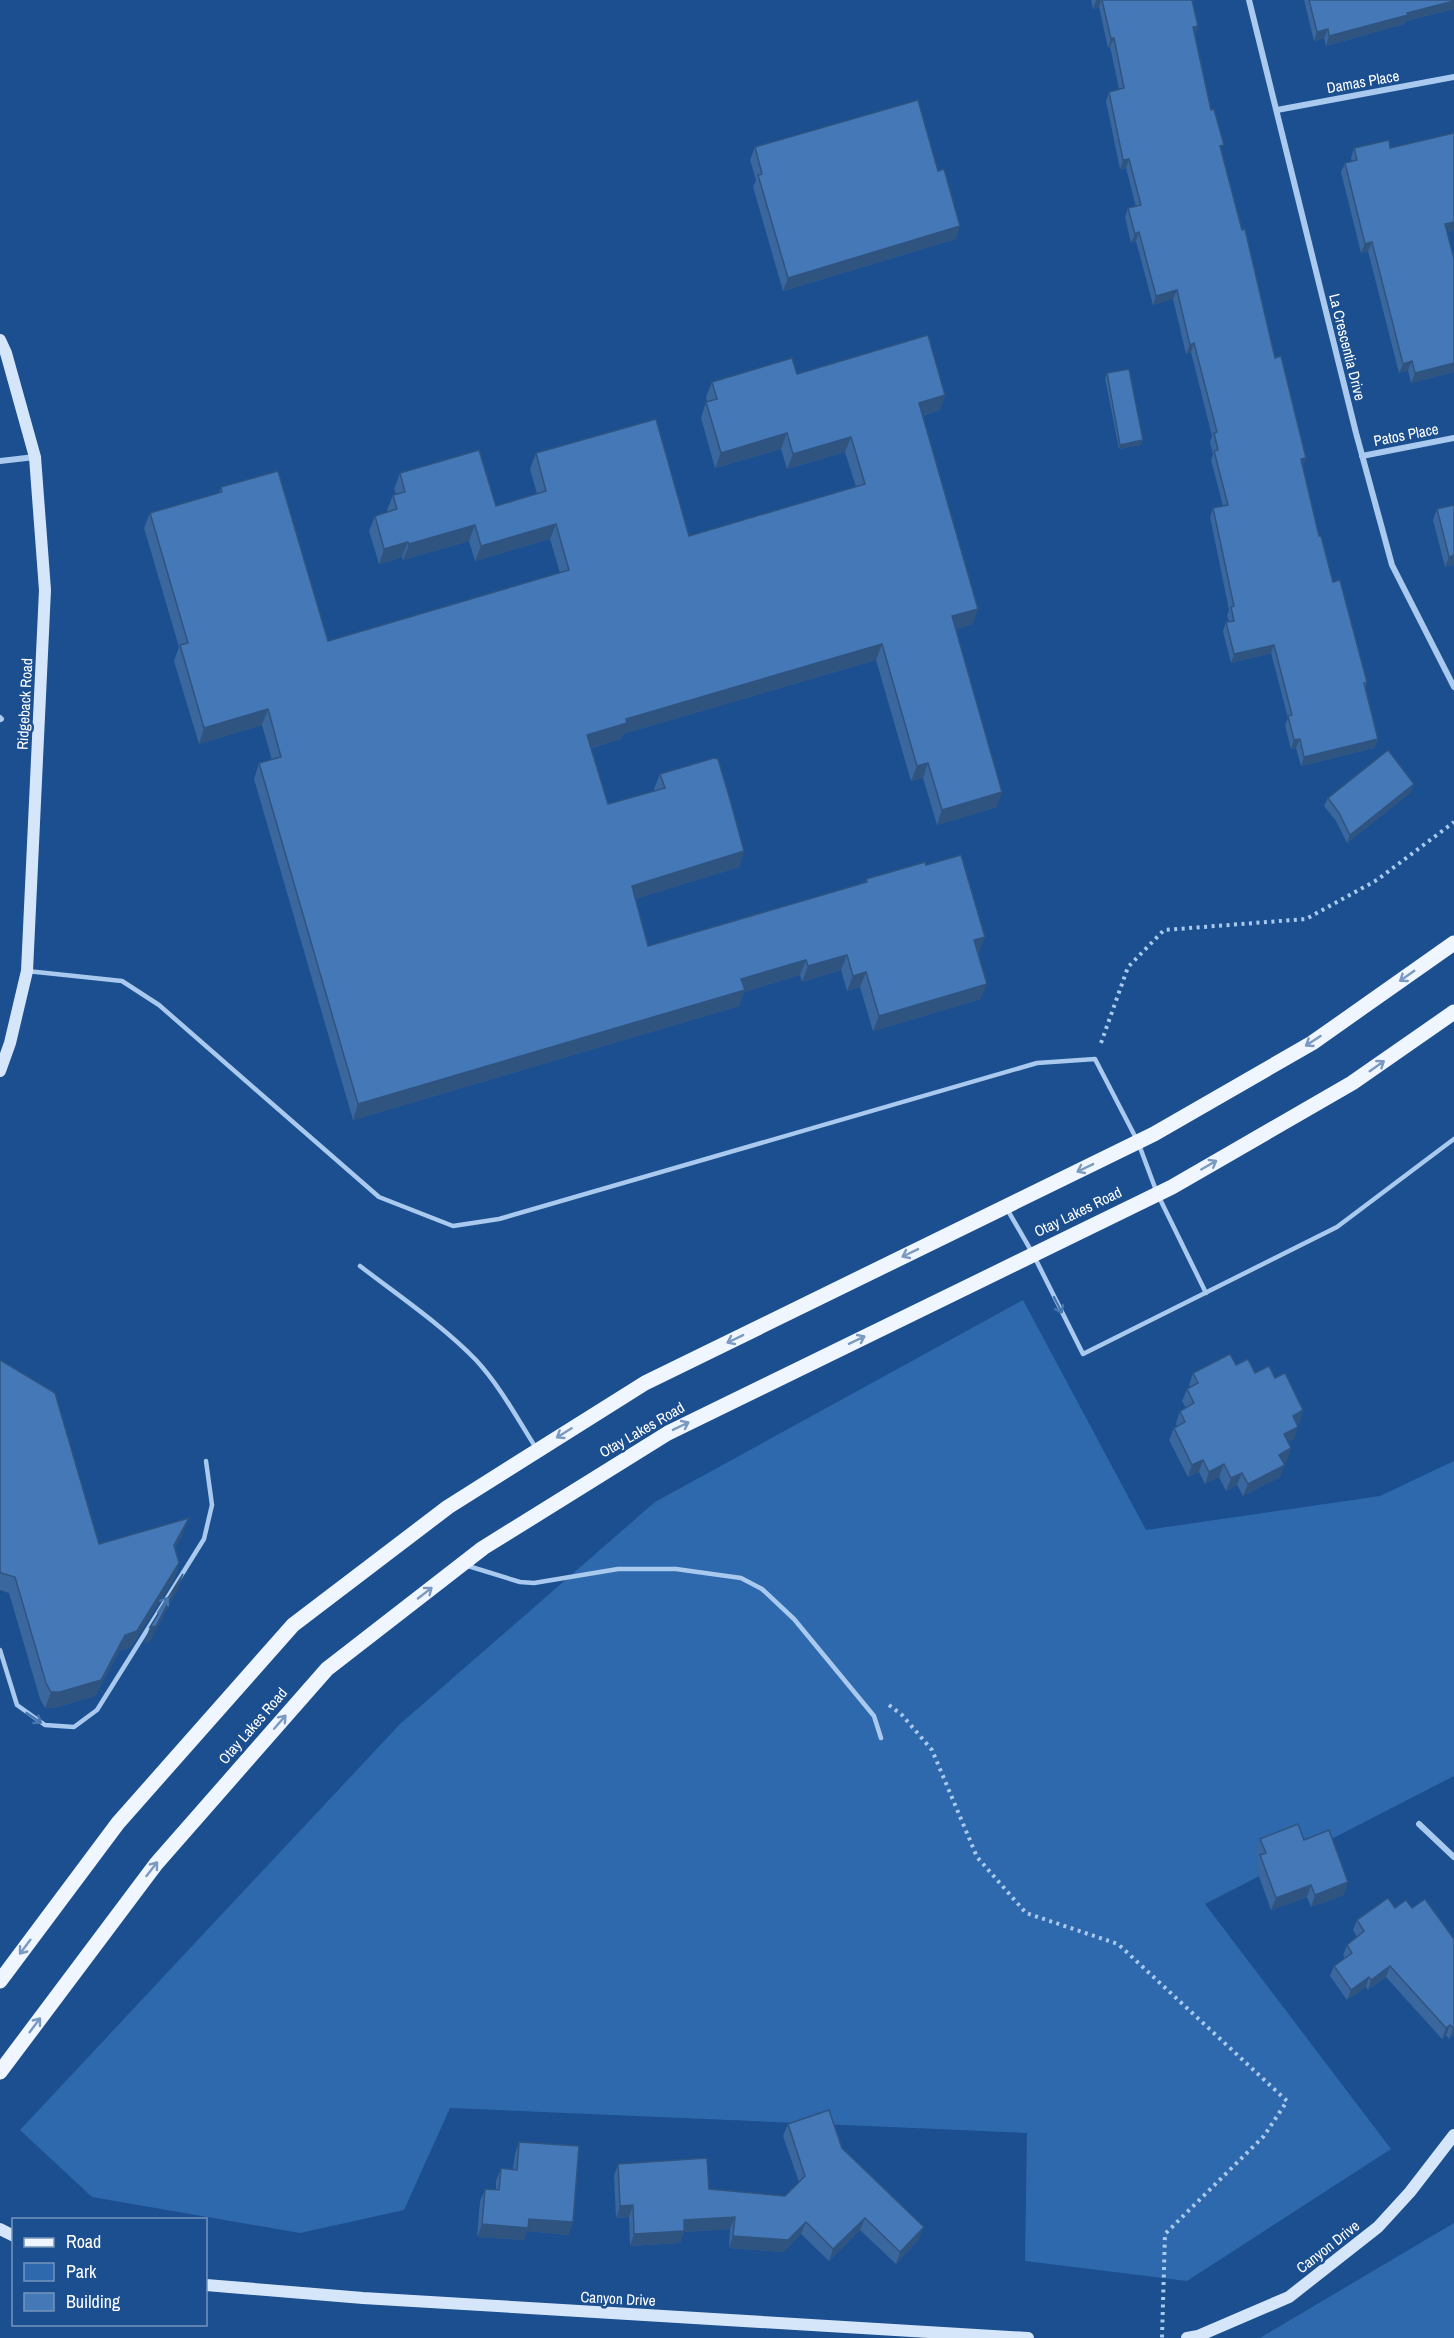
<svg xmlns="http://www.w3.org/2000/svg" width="1454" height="2338" viewBox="0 0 1454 2338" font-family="'Archivo Narrow',sans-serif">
  <rect width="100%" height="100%" fill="#1b4f8f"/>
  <g fill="#2e69ad">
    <path d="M1023,1300l123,230 234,-34 74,-35v315l-249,128 186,245 -204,132 -162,-20 2,-128 -577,-25 -46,102 -104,23 -208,-36 -72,-67 380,-406 255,-222z"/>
    <path d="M1454,2223v115h-194z"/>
  </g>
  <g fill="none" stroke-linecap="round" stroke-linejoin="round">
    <g stroke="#a9c9ee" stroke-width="4" stroke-dasharray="3 4.5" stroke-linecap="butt">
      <path d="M1101,1043l27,-76 36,-37 142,-11 71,-39 77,-58"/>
      <path d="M889,1705l13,10 30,35 45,107 49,56 92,31 169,157 -23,35 -99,98 -3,104"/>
    </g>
    <g stroke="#a9c9ee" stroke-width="4.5">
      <path d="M27,971l95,10 37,24 220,192 74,29 46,-7 538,-156 58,-4 43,83 19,51 49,100"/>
      <path d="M1007,1209l26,45 50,100 254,-127 117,-88"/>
      <path d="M360,1266c39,30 82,59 116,94 24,26 41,58 60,88"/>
      <path d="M465,1565l55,17 14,1 84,-14h58l65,9 21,11 32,30 80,97 7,22"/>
      <path d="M0,1650l17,55 28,20 29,2 23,-17 107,-171 8,-34 -6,-44"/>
    </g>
    <g stroke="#a9c9ee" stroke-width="6">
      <path d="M1249,0l107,433 36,132 62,122"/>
      <path d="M1277,110l177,-33"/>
      <path d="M1362,456l92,-18"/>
      <path d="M0,461l35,-4"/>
      <path d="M0,718l1,1"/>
      <path d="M1419,1824l35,33"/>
    </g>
    <g stroke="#d6e6fa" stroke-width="12">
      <path d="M0,340l6,13 29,104 10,133 -18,381 -17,72 -10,28"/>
      <path d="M0,2229l14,7"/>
      <path d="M206,2285l157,13 665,40"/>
      <path d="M1187,2338l11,-2 91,-39 89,-70 32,-35 44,-57"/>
    </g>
    <g stroke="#f0f6ff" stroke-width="15">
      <path d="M0,1981l118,-158 175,-198 155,-118 197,-124 509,-249 158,-91 142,-100"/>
      <path d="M0,2072l156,-208 171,-195 156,-121 185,-115 504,-246 180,-104 102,-71"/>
    </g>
  </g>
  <g fill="#3a679d">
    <path d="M1091,0h101l6,26 -3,8 16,76 64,248 44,178 14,46 34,100 -2,6 13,51 -4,9 -73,18 -5,-18 -5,1 -6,-24 3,-7 -17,-65 -40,10 -8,-32 3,-9h3l-2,-6 2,-6 -19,-93 3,-9 10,-2 -12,-46 2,-6 -3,-12 2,-6 -21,-84 -5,2 -13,-55 -20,6 -17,-64 -5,2 -6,-26 3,-9 8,-1 -10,-39 -6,1 -14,-68 3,-9 10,-3 -9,-42 -2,1 -9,-41 -6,2z"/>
    <path d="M1304,0h150v9l-48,12 -2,3 -78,22 -2,-8 -10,3z"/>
    <path d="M755,147l183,24 18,68 -173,52 -30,-104 3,-7 -6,-20z"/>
    <path d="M1354,148h36l64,82 -7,2 7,27v113l-43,11 -3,-13 -9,3 -31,-122 -7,2 -20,-81 4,-9 7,-1 -1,-4z"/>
    <path d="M1107,373l34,72 -22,4 -14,-71z"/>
    <path d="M797,374l148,21 -5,15 -18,6 51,208 -18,5 42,178 -60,18 -14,-47 -12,3 -35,-121 -253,74 -2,5 -30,9 17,56 47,-13 -1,-2 6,-15 84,77 -5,16 -104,32 13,47 217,-64 1,-3 60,-14 53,87 -1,1 3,46 -108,32 -13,-44 -13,4 -6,-21 -39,12 -2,-7 -56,17 -5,14 -386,114 -99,-341 5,-16 13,-3 -10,-35 -63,19 -25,-83 5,-14 -35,-119 6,-15 69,-20 2,-6 107,154 232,-68 -10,-34 -75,22 -6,-20 -66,19 -1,-3 -23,7 -10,-33 6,-15 13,-4 -1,-2 6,-15 3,-1 -2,-5 6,-16 96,33 41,-12 -7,-25 6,-16 153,83 167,-49 -11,-35 -58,17 -6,-20 -66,19 -14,-50 5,-16h1l-1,-5 6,-15z"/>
    <path d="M1454,505v60l-9,2 -12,-47 4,-11z"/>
    <path d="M1411,792l-64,51 -11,-22 -12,-15 4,-8z"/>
    <path d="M0,1360l99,184 84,-10 -8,14 4,15 -5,16 -43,68 -12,4 -24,45 -41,12h-9l-5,-9 -31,-106 -9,-3z"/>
    <path d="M1236,1365l19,8 20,5 28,32 -4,13 -2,1 -3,15 -6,3 -1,19 -4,2 -3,14 -37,19 -6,-11 -11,6 -7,-14 -14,7 -6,-12 -11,5 -19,-37 5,-12 3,-2 -1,-3 4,-12 6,-3 -4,-7 5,-12 3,-2 -1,-2 4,-12z"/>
    <path d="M1260,1839l44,1 40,55 -33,12 -4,-10 -36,13 -15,-42 3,-9 -3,-8z"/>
    <path d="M1425,1899l29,135 -5,5 -3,-4 -4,4 -56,-62 -18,13 -2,-3 -19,13 -17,-24 4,-10 11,-8 -2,-3 4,-10 10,-8 -4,-7 4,-10 38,-12h17z"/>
    <path d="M788,2124l54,24 77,91 -23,25 -36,-34 -31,31 -28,-27 -18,18 -54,-4 1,-19 -46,3 -4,11 -50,3 -1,-29 -13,1 -2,-42 4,-12 91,25 76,7 14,-14 -16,-46z"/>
    <path d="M519,2142l50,93 -42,-4 -3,9 -47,-3 3,-36 5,-12 11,1v-9l5,-13 12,1 2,-15z"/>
  </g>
  <g fill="#305480">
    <path d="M1096,0h5l-2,7 -6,2z"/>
    <path d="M1454,1v8l-48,12 -2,3 -78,22 3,-10 78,-23z"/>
    <path d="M1198,26l-3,8 -2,-7z"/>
    <path d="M1328,29l-4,9 -10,3 3,-9z"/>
    <path d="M1114,38l-4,9 -2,1 3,-9z"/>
    <path d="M1129,159l-3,9 -6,1 3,-9z"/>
    <path d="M1454,222v8l-12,3 3,-9z"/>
    <path d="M960,226l-4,13 -173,52 5,-13z"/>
    <path d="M1139,232l-3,9 -5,2 4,-9z"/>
    <path d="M1372,242l-4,9 -7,2 4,-9z"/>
    <path d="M1177,290l-4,9 -20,6 3,-9z"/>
    <path d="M1194,343l-3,9 -5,2 4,-9z"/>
    <path d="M1412,361l-4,9 -9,3 4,-9z"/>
    <path d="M1454,363v9l-43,11 4,-10z"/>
    <path d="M945,395l-5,15 -27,8 6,-15z"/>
    <path d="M787,433l-6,16 -66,19 6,-15z"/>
    <path d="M851,437l-6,15 -58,17 6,-15z"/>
    <path d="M1143,440l-2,5 -22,4 1,-4z"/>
    <path d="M1306,458l-3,9 -2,-8z"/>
    <path d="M556,524l-6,15 -75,22 6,-15z"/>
    <path d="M475,525l-6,16 -66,19 6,-16z"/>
    <path d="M408,542l-6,15 -23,7 5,-15z"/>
    <path d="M1454,555v10l-9,2 4,-10z"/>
    <path d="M978,609l-5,15 -27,8 6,-16z"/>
    <path d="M882,644l-6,16 -253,74 -2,5 -39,11 5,-15 39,-16z"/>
    <path d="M1274,645l-3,8 -40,10 3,-9z"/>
    <path d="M268,709l-6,16 -63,19 5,-16z"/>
    <path d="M1300,739l-4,9 -5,1 3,-9z"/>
    <path d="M1378,739l-4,9 -73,18 3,-9z"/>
    <path d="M928,763l-5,15 -12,3 6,-15z"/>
    <path d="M1414,784l-3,8 -64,51 3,-8z"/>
    <path d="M1002,792l-5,15 -60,18 5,-15z"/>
    <path d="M744,851l-5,16 -113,35 6,-16z"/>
    <path d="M985,937l-6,15 -11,3 6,-15z"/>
    <path d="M847,955l-6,15 -39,12 6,-16z"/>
    <path d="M806,960l-6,15 -56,17 -5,14 -386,114 5,-16 383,-125z"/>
    <path d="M866,972l-6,15 -13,4 6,-15z"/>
    <path d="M987,984l-6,15 -108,32 6,-15z"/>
    <path d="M1303,1410l-4,13 -11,5 5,-12z"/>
    <path d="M1298,1427l-4,12 -14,8 4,-13z"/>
    <path d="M1291,1448l-4,13 -12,6 4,-12z"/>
    <path d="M1203,1460l-4,12 -11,5 4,-12z"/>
    <path d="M1224,1464l-5,13 -14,7 4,-12z"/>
    <path d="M1285,1465l-5,12 -37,19 5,-12z"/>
    <path d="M1242,1473l-5,12 -11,6 5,-13z"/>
    <path d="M189,1518l-6,16 -15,27 6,-16z"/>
    <path d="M179,1563l-5,16 -43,68 -12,4 -24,45 -41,12h-9l6,-16 74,-57z"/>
    <path d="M183,1575l-6,16 -27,51 -6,1 6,-16z"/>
    <path d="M1348,1882l-4,13 -33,12 4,-12z"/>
    <path d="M1311,1885l-4,12 -36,13 5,-12z"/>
    <path d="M1390,1966l-4,11 -18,13 3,-10z"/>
    <path d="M1369,1977l-3,10 -19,13 4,-10z"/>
    <path d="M1450,2025l-4,10 -4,4 4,-11z"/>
    <path d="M1454,2027v7l-5,5 4,-11z"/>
    <path d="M633,2205l-4,12 -13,1 4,-12z"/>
    <path d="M735,2217l-5,12 -46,3 -4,11 -50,3 4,-12 50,-14z"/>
    <path d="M865,2218l-5,12 -31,31 4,-12z"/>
    <path d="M529,2219l44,3 -4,13 -42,-4 -3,9 -47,-3 5,-13z"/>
    <path d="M806,2222l-5,12 -18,18 -54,-4 4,-12z"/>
    <path d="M924,2227l-5,12 -23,25 4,-12z"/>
  </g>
  <g fill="#4478b7" stroke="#305480" stroke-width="1.5">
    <path d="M1102,0h90l6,26 -5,1 18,83 3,-1 10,36 -4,1 22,84 3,-1 30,129 6,-2 25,102 -5,1 18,77h2l12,46 7,-2 27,102 -3,1 14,56 -74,18 -4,-18 -6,1 -6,-24 4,-1 -18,-70 -40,9 -8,-32 8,-1 -3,-14 3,-1 -21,-98 15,-3 -14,-54 4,-1 -4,-17 3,-1 -23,-89 -4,2 -13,-55 -21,6 -17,-64 -4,2 -7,-26 13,-3 -12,-46 -6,1 -14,-68 15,-4 -10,-50 -3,1z"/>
    <path d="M1309,0h145v1l-47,12 1,2 -79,21 -1,-7 -11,3z"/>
    <path d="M918,100l20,71 6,-2 16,57 -172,52 -30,-103 4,-1 -7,-27z"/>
    <path d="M1454,133v89l-9,2 9,35v104l-39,10 -3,-12 -9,3 -31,-122 -7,2 -20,-81 12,-3 -3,-12 35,-8 1,8z"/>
    <path d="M928,335l17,60 -26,8 59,206 -26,7 50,176 -60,18 -14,-47 -11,3 -35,-122 -256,75 1,4 -40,12 21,69 57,-16 -5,-14 54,-16 4,1 13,44 13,48 -112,35 16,60 219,-64 -1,-3 59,-17 1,3 35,-10 24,82 -11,3 13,44 -108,32 -13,-44 -13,4 -6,-21 -39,11 -2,-6 -65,19 4,11 -387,114 -99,-341 22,-6 -13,-48 -64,19 -24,-83 8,-2 -38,-130 72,-21 -1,-5 57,-16 50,170 241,-71 -13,-46 -75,22 -6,-21 -66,19 -1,-2 -24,7 -9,-33 22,-7 -4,-14 12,-3 -5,-19 79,-23 17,56 50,-15 -10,-38 120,-34 33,117 176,-52 -14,-47 -58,17 -6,-21 -66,20 -15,-51 11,-3 -5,-17 80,-24 5,16z"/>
    <path d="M1129,369l14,71 -23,5 -13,-72z"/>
    <path d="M1454,505v50l-5,2 -12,-48z"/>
    <path d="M1388,750l26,34 -64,51 -11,-22 -11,-15z"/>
    <path d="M1230,1354l6,11 12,-6 7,14 14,-7 6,12 10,-5 18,37 -10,6 5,11 -14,7 7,14 -12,7 6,10 -37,19 -6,-11 -11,5 -7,-14 -15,8 -6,-12 -11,5 -18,-37 11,-6 -5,-11 14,-8 -7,-14 11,-6 -5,-10z"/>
    <path d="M0,1360l55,33 44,151 90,-26 -15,27 5,18 -42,68 -12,4 -24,45 -41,12h-9l-5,-9 -31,-106 -14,-4 -1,-2z"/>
    <path d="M183,1574l-27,52 -6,1z"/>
    <path d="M1298,1824l6,16 25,-10 19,52 -33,13 -4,-10 -35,13 -16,-43 6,-2 -6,-14z"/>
    <path d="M1388,1898l7,10 11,-8 6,8 13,-9 29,40v88l-1,1 -3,-3 -4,3 -56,-62 -19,14 -2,-3 -18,13 -17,-24 18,-13 -5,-8 17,-14 -7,-11z"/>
    <path d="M829,2110l13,38 82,79 -24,25 -35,-34 -32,31 -27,-27 -18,18 -55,-4 2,-19 -51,3v11l-50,3 -1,-29 -13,1 -2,-42 89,-6 2,31 76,7 20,-20 -17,-52z"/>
    <path d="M519,2142l60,4 -6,76 -44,-3 -1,9 -46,-4 3,-35 14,1 2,-22 16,2z"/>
  </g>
  <defs><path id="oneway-shaft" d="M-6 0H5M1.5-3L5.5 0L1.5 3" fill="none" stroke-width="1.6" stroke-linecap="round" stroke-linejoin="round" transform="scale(1.5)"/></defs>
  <g stroke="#7b9ac1">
    <use href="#oneway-shaft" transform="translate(1407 976) rotate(145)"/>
    <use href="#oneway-shaft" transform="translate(1313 1041) rotate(147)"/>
    <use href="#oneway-shaft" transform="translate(1377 1066) rotate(-35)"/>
    <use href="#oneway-shaft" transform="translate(1209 1165) rotate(-30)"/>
    <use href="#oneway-shaft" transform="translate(1085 1168) rotate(154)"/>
    <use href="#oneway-shaft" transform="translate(910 1253) rotate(154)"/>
    <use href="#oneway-shaft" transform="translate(735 1339) rotate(154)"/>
    <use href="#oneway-shaft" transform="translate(857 1340) rotate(-26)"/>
    <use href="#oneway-shaft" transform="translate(681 1426) rotate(-26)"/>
    <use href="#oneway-shaft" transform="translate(564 1433) rotate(148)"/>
    <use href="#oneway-shaft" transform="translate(425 1593) rotate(-38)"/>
    <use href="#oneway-shaft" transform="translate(280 1722) rotate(-49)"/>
    <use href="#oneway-shaft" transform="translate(152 1869) rotate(-52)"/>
    <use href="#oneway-shaft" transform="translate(25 1947) rotate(127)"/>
    <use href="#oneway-shaft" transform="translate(35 2025) rotate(-53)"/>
  </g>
  <g stroke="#4674ac">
    <use href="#oneway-shaft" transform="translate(1058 1305) rotate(63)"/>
    <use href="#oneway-shaft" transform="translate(163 1605) rotate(-58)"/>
    <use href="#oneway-shaft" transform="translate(34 1718) rotate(34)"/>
  </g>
  <g text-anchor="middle" stroke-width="5" stroke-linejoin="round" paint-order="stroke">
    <g font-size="15" fill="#fff" stroke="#1b4f8f">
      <text transform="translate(1363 82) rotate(-10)" y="5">Damas Place</text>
      <text transform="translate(1347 347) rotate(76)" y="5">La Crescentia Drive</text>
      <text transform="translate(1406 435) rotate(-11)" y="5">Patos Place</text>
      <text transform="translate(25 704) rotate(-87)" y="5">Ridgeback Road</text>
      <text transform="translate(1078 1212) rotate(-26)" y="5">Otay Lakes Road</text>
      <text transform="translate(642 1430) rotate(-30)" y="5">Otay Lakes Road</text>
      <text transform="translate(253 1726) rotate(-49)" y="5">Otay Lakes Road</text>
      <text transform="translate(1328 2247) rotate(-38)" y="5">Canyon Drive</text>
      <text transform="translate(618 2299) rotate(3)" y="5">Canyon Drive</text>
    </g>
  </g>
  <rect x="12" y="2218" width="195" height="108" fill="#1b4f8f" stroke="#7695bc" stroke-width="1.5"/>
  <rect x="24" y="2238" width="30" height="9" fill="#f0f6ff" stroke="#7695bc" stroke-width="1.5"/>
  <text x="66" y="2248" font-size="18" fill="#ffffff">Road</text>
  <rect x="24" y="2263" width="30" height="18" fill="#2e69ad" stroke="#7695bc" stroke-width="1.5"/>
  <text x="66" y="2278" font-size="18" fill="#ffffff">Park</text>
  <rect x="24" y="2293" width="30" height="18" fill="#4478b7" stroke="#7695bc" stroke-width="1.5"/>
  <text x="66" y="2308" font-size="18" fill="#ffffff">Building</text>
</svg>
